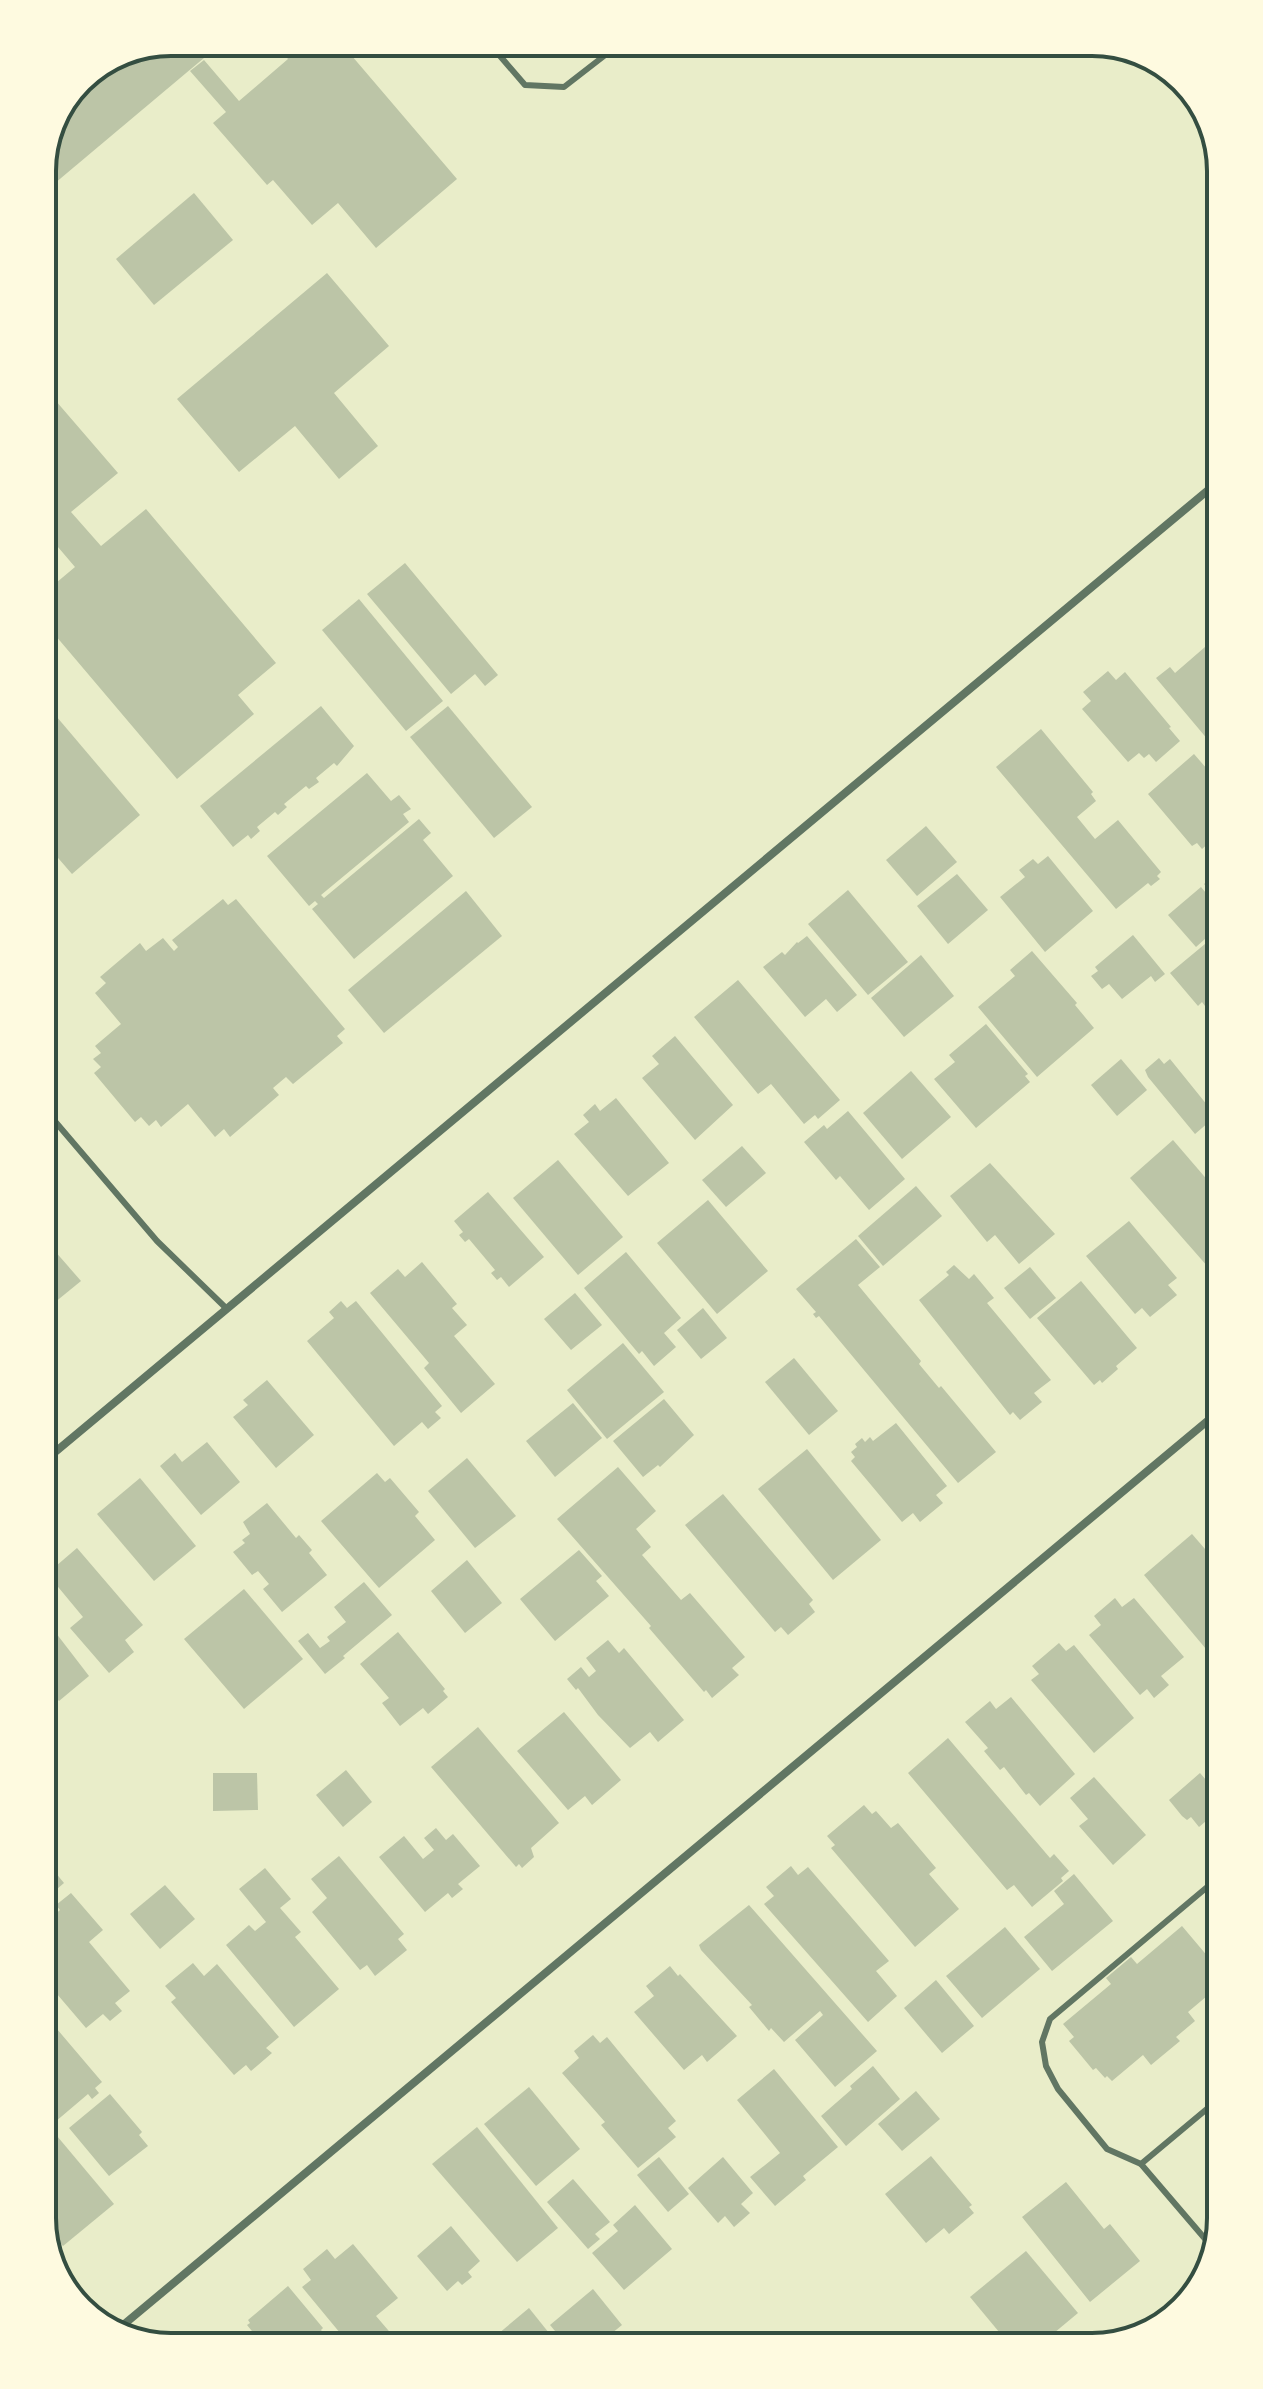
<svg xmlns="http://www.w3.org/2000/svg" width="1263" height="2389" viewBox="0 0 1263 2389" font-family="Roboto,sans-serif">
  <rect width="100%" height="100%" fill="#e9edc9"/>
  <g fill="#bcc5a7">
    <path d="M171,42h52l-181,152v-31l38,-84z"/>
    <path d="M299,42h41l117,137 -81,69 -38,-45 -26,22 -39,-45 -6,5 -54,-62 13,-11 -36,-41 14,-11 35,41 49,-42 -4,-5z"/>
    <path d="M194,193l39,47 -79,65 -38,-46z"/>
    <path d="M327,273l62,73 -55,47 44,53 -39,33 -44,-53 -56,46 -62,-73z"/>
    <path d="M43,386l75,87 -47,39 30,34 45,-37 130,154 -38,32 16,19 -77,65 -133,-157v-29l31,-26 -29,-34 -2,2z"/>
    <path d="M405,563l93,112 -13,11 -10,-12 -24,20 -84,-100z"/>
    <path d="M359,599l84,102 -37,30 -84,-101z"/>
    <path d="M1205,647l9,10v90l-58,-69 14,-11 5,6z"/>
    <path d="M1108,671l8,9 9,-8 46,55 -2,1 11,13 -24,21 -7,-8 -5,4 -5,-5 -11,9 -46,-53 9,-8 -8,-9z"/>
    <path d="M45,703l95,112 -68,59 -27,-31z"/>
    <path d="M321,706l33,40 -17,20 -3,-3 -18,15 3,4 -10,7 -3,-3 -22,18 3,3 -9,8 -3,-3 -18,15 3,4 -9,8 -3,-4 -15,12 -33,-41z"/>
    <path d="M448,706l84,101 -38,31 -84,-101z"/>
    <path d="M1041,729l52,63 -2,2 5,7 -19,16 18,22 23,-19 43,52 -4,4 3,3 -9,7 -3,-3 -32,26 -120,-142z"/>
    <path d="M1194,754l20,23v50l-7,7 5,6 -10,9 -5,-6 -5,3 -44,-52z"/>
    <path d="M367,773l24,28 8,-6 12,14 -8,5 6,8 -88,73 3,3 95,-79 12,14 -8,7 30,36 -99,83 -42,-50 6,-5 -3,-3 -6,5 -42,-50z"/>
    <path d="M926,826l31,36 -40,34 -31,-36z"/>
    <path d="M1048,856l45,55 -48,41 -45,-55 25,-20 -6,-7 14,-11 5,5z"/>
    <path d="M957,874l31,36 -40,34 -31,-38z"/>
    <path d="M1215,875v22l-11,-13z"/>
    <path d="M1201,887l14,17v26l-19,17 -28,-32z"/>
    <path d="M848,890l60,72 -40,33 -60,-71z"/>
    <path d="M466,891l36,45 -118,97 -36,-43z"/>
    <path d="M223,899l5,6 8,-6 109,130 -8,7 6,7 -50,41 -7,-7 -13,11 6,7 -49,42 -6,-8 -9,8 -27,-33 -27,23 -5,-7 -7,6 -8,-9 -6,5 -41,-49 7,-6 -8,-8 8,-6 -6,-7 26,-22 -26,-31 11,-10 -6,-6 40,-34 6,8 17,-13 11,13 4,-4 -6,-7z"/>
    <path d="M1133,935l32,39 -10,8 -4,-6 -29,23 -13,-15 -7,5 -11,-13 7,-5 -3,-4z"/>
    <path d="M807,936l50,59 -20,17 -11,-13 -21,18 -42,-50 19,-15 3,3 12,-13 1,1z"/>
    <path d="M1211,939l4,5v53l-10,9 -3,-4 -4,4 -28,-33z"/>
    <path d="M1032,951l45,52 -2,2 19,23 -57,49 -59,-70 37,-31 -5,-6z"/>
    <path d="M921,955l33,41 -50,41 -33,-39z"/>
    <path d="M738,980l102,120 -22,19 -3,-4 -11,9 -33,-40 -13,10 -64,-77z"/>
    <path d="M986,1024l42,50 -3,2 5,6 -54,46 -42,-49 21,-17 -6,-7z"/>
    <path d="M675,1036l58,69 -38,35 -53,-62 17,-14 -7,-8z"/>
    <path d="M1159,1058l5,6 6,-5 46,57 -21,18 -47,-57 -3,-7z"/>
    <path d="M1121,1059l26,31 -30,26 -26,-31z"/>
    <path d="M911,1071l40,46 -49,42 -39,-46z"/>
    <path d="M616,1098l53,65 -41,33 -54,-62 15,-12 -6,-7 12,-11 5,7z"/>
    <path d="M848,1111l57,68 -36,31 -29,-34 -4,4 -32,-38 20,-17 3,4z"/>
    <path d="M1173,1140l43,50v69l-8,8 -78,-89z"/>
    <path d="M742,1146l24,27 -40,34 -24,-27z"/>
    <path d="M558,1160l65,77 -45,38 -65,-77z"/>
    <path d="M990,1163l65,71 -36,30 -24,-29 -8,7 -37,-46z"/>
    <path d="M916,1186l26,30 -59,50 -25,-30z"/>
    <path d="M488,1192l56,65 -35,30 -8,-10 -4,3 -6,-7 4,-3 -26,-31 -4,3 -6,-7 4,-3 -9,-11z"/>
    <path d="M708,1200l60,71 -51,43 -60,-71z"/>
    <path d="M47,1208l10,11 -10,8z"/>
    <path d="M1129,1221l48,57 -9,7 9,10 -27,22 -8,-9 -7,6 -49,-58z"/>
    <path d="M856,1239l24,28 -22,18 63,76 -2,3 20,24 2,-2 55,66 -38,31 -139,-167 -3,2 -3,-4 3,-2 -20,-23z"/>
    <path d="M47,1242l34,39 -27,22 -7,-8z"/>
    <path d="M626,1252l55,66 -17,15 12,14 -22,19 -12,-15 -3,3 -55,-66z"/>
    <path d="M422,1262l35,42 -5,4 15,17 -13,11 41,48 -34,29 -37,-45 5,-5 -59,-70 28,-24 7,8z"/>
    <path d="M954,1265l15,14 5,-5 20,24 -7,5 64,77 -17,13 8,9 -22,18 -7,-8 -3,3 -91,-115 30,-25 -3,-3z"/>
    <path d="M1030,1267l26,31 -26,21 -26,-31z"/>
    <path d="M1081,1281l56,67 -21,18 2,3 -16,14 -2,-3 -6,5 -57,-67z"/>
    <path d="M575,1293l27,32 -31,25 -27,-31z"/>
    <path d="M341,1301l6,7 9,-7 86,105 -7,6 6,6 -13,11 -6,-7 -28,24 -87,-105 27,-23 -5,-6z"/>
    <path d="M703,1308l24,30 -26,21 -24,-29z"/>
    <path d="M623,1343l41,49 -57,47 -40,-49z"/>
    <path d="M794,1358l44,53 -29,24 -44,-53z"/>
    <path d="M267,1380l47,55 -38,33 -43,-51 15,-12 -5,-5z"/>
    <path d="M664,1399l30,36 -34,32 -2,-2 -15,12 -30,-36z"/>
    <path d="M573,1403l29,35 -47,39 -29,-36z"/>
    <path d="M896,1423l51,63 -11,9 7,8 -23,19 -7,-9 -11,9 -51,-61 4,-4 -4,-5 6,-5 -2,-3 7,-6 3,4 5,-5 3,4z"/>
    <path d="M207,1442l33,40 -39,33 -41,-49 15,-13 7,9z"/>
    <path d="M807,1449l74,91 -48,40 -75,-91z"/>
    <path d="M467,1458l49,58 -41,32 -47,-57z"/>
    <path d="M618,1467l38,44 -20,18 15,18 -9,8 39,45 9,-7 55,64 -13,11 7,7 -27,23 -6,-8 -2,2 -55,-64 2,-2 -94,-107z"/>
    <path d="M377,1473l8,9 5,-4 29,34 -4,4 20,24 -56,48 -58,-67z"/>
    <path d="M140,1478l56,68 -42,35 -57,-67z"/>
    <path d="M723,1494l90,106 -4,4 6,8 -27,23 -7,-8 -6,5 -90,-107z"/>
    <path d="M267,1503l29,35 3,-3 13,15 -3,3 18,22 -45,37 -19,-23 6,-5 -11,-13 -6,4 -19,-23 12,-9 -3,-3 8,-6 -7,-12z"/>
    <path d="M1192,1534l26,30v75l-12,10 -62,-74z"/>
    <path d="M77,1548l66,77 -18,15 9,12 -25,21 -39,-45 13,-11 -34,-41v-4z"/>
    <path d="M579,1550l23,26 -6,5 13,15 -54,45 -35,-42z"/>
    <path d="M467,1560l35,43 -37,30 -34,-42z"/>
    <path d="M364,1582l28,33 -49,41 2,2 -20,16 -27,-33 10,-8 12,15 10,-7 -3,-4 19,-15 -12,-15z"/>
    <path d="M244,1589l59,70 -59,50 -60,-70z"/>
    <path d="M1115,1598l7,9 12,-9 50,59 -23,19 8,9 -15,13 -7,-9 -7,6 -51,-60 12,-10 -7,-9z"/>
    <path d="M49,1624l40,52 -30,25 -10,-11z"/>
    <path d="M398,1632l47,57 -2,2 5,6 -20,17 -5,-6 -23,18 -18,-23 7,-5 -29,-34z"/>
    <path d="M608,1640l11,13 5,-5 60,72 -26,22 -8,-10 -20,16 -32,-33 -20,-27 -2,2 -9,-11 14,-12 8,10 7,-6 -10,-13z"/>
    <path d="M1059,1643l7,8 8,-6 60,73 -40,35 -63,-73 8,-6 -7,-8z"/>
    <path d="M1011,1697l64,77 -35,32 -11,-13 -3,2 -22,-28 -4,3 -16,-19 4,-3 -23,-26 25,-21 6,8z"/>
    <path d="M564,1712l57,68 -29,25 -7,-9 -17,14 -51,-59z"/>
    <path d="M478,1727l81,96 -28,25 3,9 -12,11 -3,-4 -3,3 -85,-100z"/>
    <path d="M948,1738l102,120 4,-4 15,17 -8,7 2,3 -31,26 -18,-22 -7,5 -99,-117z"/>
    <path d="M346,1770l26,32 -29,25 -27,-32z"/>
    <path d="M213,1773h44l1,37 -45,1z"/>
    <path d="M1200,1773l19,22v15l-20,17 -8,-10 -4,3 -5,-4 -13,-16z"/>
    <path d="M1094,1777l52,58 -33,30 -34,-39 9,-7 -18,-21z"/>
    <path d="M864,1805l8,9 4,-3 15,17 7,-5 38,45 -7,6 30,35 -44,38 -84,-99 4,-3 -8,-9z"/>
    <path d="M436,1828l10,12 7,-6 27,32 -22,18 5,5 -11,9 -4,-5 -23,19 -46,-55 25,-21 19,23 11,-9 -10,-12z"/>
    <path d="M339,1856l65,78 -6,5 9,11 -32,26 -8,-11 -7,5 -48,-58 15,-14 -16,-19z"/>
    <path d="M50,1866l14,17 -14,12z"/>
    <path d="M791,1866l7,9 10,-8 81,94 -13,10 21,25 -29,26 -104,-118 10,-8 -8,-9z"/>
    <path d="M265,1868l26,31 -11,9 21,24 -6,5 44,52 -45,38 -68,-82 23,-20 6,6 11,-9 -27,-33z"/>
    <path d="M1074,1874l39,47 -61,50 -28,-34 40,-33 -10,-13z"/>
    <path d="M165,1885l30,34 -35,30 -30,-35z"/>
    <path d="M71,1893l32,37 -14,12 41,49 -15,12 7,8 -12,10 -7,-7 -17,14 -35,-41 -1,-68 10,-9 -4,-5z"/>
    <path d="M749,1905l128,146 -42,36 -40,-47 28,-25 -3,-4 -36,31 -13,-14 -2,3 -20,-24 3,-2 -51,-55 -2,-5z"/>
    <path d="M1182,1926l38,45v14l-32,27 7,9 -19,16 4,4 -29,24 -8,-10 -31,26 -5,-5 -2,2 -9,-10 -3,2 -24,-29 5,-4 -11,-13 48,-40 -5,-6 25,-21 6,7z"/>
    <path d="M1005,1927l35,42 -58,49 -36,-42z"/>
    <path d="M193,1963l11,13 13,-12 62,73 -13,11 6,5 -21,18 -5,-6 -12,10 -63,-73 5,-4 -11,-12z"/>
    <path d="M670,1966l8,10 2,-2 57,62 -30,26 -5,-7 -18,15 -50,-58 20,-16 -8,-10z"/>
    <path d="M936,1980l38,46 -32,27 -38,-45z"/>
    <path d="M51,2022l51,60 -7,6 4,5 -7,6 -4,-5 -33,28 -4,-4v-8l3,-3 -3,-4z"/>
    <path d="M593,2035l7,8 7,-6 69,84 -8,7 8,9 -38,31 -37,-43 4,-3 -43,-49 17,-15 -5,-7z"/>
    <path d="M873,2066l27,33 -54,47 -25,-30 31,-27 -2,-3z"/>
    <path d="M774,2069l64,78 -35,29 3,4 -31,26 -25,-29 30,-24 -43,-53z"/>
    <path d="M529,2087l51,62 -44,37 -52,-62z"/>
    <path d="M916,2091l24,28 -38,32 -24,-27z"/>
    <path d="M110,2094l32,38 -3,3 9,11 -39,30 -40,-48z"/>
    <path d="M477,2127l81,101 -41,34 -85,-98z"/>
    <path d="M57,2136l57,68 -51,42 -11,-13 -1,-93z"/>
    <path d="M931,2156l41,49 -3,2 5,6 -25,21 -5,-6 -18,15 -41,-49z"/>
    <path d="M659,2157l30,37 -21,18 -31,-37z"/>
    <path d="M723,2157l30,36 -12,11 9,9 -16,14 -9,-11 -7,7 -30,-35z"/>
    <path d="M573,2179l37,43 -15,12 5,5 -12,10 -41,-47z"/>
    <path d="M1066,2182l38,47 6,-5 30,37 -50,41 -68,-85z"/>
    <path d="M635,2205l37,44 -48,41 -32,-37 26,-22 -5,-6z"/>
    <path d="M451,2226l29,35 -12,11 4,5 -10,8 -4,-4 -11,10 -30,-35z"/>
    <path d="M353,2244l45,54 -22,18 24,28 -50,1 -48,-58 9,-7 -8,-11 24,-20 8,10z"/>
    <path d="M1026,2251l52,62 -30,25h-44l-34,-41z"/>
    <path d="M288,2286l35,42 -2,2 12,15 -69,1 -17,-21 3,-2 -2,-3z"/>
    <path d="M593,2289l29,36 -21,17 -36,1 -15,-18z"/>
    <path d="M529,2308l28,35 -71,1z"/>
  </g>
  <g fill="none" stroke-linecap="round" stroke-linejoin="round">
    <g stroke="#617663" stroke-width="6">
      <path d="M488,42l37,43 39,2 58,-45"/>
      <path d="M1164,64l4,5"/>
      <path d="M47,1112l110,129 70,68"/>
      <path d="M1141,2164l-34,-15 -49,-60 -12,-23 -4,-24 8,-23 162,-136 7,-3"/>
      <path d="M1212,2247l-71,-83 79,-66"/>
    </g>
    <g stroke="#617663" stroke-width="8">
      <path d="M48,1458l1165,-972"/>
      <path d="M116,2331l1101,-918"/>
    </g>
  </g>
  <path d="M0 0H1263V2389H0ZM171 56H1092A115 115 0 0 1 1207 171V2218A115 115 0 0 1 1092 2333H171A115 115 0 0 1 56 2218V171A115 115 0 0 1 171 56Z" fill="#fefae0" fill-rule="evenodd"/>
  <path fill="none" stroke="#344e41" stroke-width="4" d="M171 56H1092A115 115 0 0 1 1207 171V2218A115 115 0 0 1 1092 2333H171A115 115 0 0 1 56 2218V171A115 115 0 0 1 171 56Z"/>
</svg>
